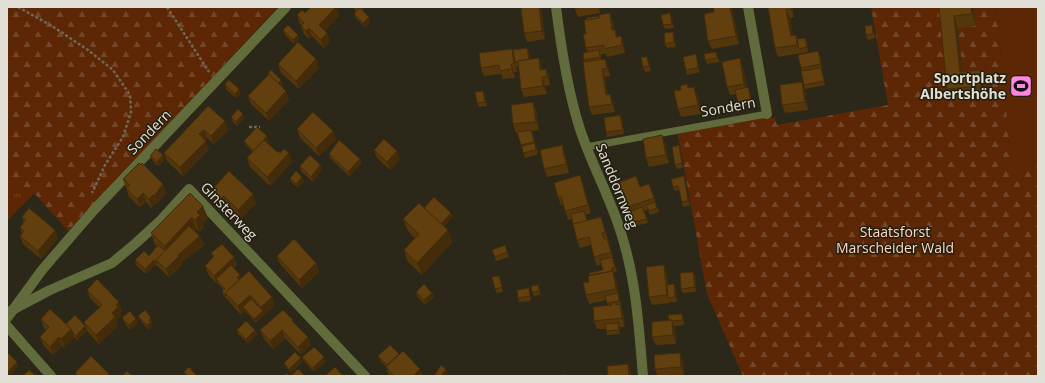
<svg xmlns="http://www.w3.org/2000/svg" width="1045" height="383" viewBox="0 0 1045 383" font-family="'Open Sans',sans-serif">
  <defs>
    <pattern id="grass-tufts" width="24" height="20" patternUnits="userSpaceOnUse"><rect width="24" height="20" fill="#5d2705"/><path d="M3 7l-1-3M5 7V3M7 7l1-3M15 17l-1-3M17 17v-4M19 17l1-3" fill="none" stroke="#744629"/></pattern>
    <pattern id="forest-firs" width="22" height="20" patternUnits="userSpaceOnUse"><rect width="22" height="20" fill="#5d2705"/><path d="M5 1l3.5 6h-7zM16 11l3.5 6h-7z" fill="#744629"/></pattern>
  </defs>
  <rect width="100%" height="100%" fill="#2c2819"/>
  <path fill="url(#grass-tufts)" d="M7,164l27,29 -27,28z"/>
  <g fill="url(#forest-firs)">
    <path d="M7,7h271l-210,224 -34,-38 -7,7 -20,-24z"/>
    <path d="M871,7h125l16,160 26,-2v211h-295l-36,-82 -29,-160 83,-16h14l2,7 111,-20z"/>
  </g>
  <path fill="#5d2705" d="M996,7h42v158l-26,3z"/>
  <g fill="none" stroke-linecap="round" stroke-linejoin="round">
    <g stroke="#6c695b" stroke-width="2.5" stroke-dasharray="3 2" stroke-linecap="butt">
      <path d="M18,7l34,19 36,24 25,20 17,25 1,17 -8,25 -18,28 -13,28"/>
      <path d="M167,7l42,65"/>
      <path d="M249,127h11"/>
    </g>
    <path stroke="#626b3b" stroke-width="7" d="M586,147l181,-33"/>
    <g stroke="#626b3b" stroke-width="10">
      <path d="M556,7c5,40 11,81 23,119 11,36 31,70 42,107 15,46 18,95 22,143"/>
      <path d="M748,7l19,107"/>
      <path d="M12,310l38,-20 62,-27 24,-20 24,-22 29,-32 176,187"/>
      <path d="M7,318l35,-48 51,-59 193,-204"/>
      <path d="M7,326l44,50"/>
    </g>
  </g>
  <g fill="#53360c">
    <path d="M336,7l3,9 -14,15 2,2 3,9 -6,6 -12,-12 -3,3 -5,-5 -3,-8v-1l-1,-1 -3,-9z"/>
    <path d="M352,7h13l-3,4 7,6 1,5 -5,5 -9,-9 -2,-4 3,-2z"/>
    <path d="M540,7l2,7 3,25 -18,3 -3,-9z"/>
    <path d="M574,7h25l1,6 -22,4z"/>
    <path d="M732,7l7,37 -27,5 -4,-8 6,-29z"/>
    <path d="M768,7h24l2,10 -4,1 3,18 4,3 10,3 1,10 -30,5 -3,-9z"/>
    <path d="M939,7l36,6 1,13 -18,2 5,44 17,-2 4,12 2,15 -34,4 -5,-12z"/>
    <path d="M672,17l2,11 -9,1 -2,-4z"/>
    <path d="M613,21l1,9h1l2,7 7,7 1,9 -18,4 -1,-3h-5v5h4l3,8 2,9 -5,1 2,13 1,5 2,-1 3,9 2,9 -23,3 -3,-8 -5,-47 3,-8 -1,-4v-14z"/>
    <path d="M872,25l1,4 2,9 -7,2 -2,-5z"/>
    <path d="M283,30l16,9 -5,5 -9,-9z"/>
    <path d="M673,32l1,4 2,11 -9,1 -2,-4z"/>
    <path d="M527,48l2,4 1,7 9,-1 3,11h4l4,8v8l-5,1 2,8 -23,3 -3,-8 -2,-22h-3l1,5h-3l1,6 -12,1 -2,-5 -17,2 -3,-8 31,-19 2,4z"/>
    <path d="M820,55l2,14 3,16 -20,4 -1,-4 -2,-14 -1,-3z"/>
    <path d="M718,57l1,5 -12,2 -2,-4z"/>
    <path d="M316,59l3,9 -20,21 -18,-16 -3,-9z"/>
    <path d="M697,59l3,13 -13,3 -1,-5z"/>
    <path d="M649,61l2,10 -6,1 -2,-5z"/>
    <path d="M743,67l4,21 1,-1 2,5 2,13 -13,2 -3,-13 -6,1 -3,-8z"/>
    <path d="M267,75l16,9 -2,2 5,5 3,9 -20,21 -18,-17 -3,-8 19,-20z"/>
    <path d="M225,84l16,9 -5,5 -10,-9z"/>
    <path d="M687,84l2,4 9,7 3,19 -20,3 -3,-8 3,-19z"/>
    <path d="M483,91l2,4 2,11 -8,1 -2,-4z"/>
    <path d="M805,91l3,19 -23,3 -3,-8z"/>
    <path d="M533,102l3,9 3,19 -7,1 6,23 -13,4 -7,-25h-2l-3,-9z"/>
    <path d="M208,106l17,15 3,9 -14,14 -7,-6 -2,2 1,1 3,8 -26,27 -16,-15 -3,-8z"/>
    <path d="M243,114l1,4 -7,8 -4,-4 -2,-5z"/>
    <path d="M620,115l2,4 2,15 -17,3 -1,-5z"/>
    <path d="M297,129l39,10 -17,17 -19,-18z"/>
    <path d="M244,141h25l-2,2 10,9 3,1 12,9 -22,24 -20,-19 -3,-9 6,-6 -7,-7z"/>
    <path d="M665,143l4,20 -20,4 -3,-9z"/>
    <path d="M679,145l1,5 3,18 -6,1 -2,-4z"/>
    <path d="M374,150l26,9 -10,11 -13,-12z"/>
    <path d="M565,153l4,20 -22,4 -3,-8z"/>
    <path d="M329,154l33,9 -13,13 -19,-18z"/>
    <path d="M163,155l2,4 -7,7 -6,-6 -2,-4z"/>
    <path d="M320,165l2,4 -9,13 -12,-11 -1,-5z"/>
    <path d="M684,176l1,4 5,25 -7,2 -4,-17 -4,1 -2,-4z"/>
    <path d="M302,177l2,4 -6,7 -7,-6 -1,-4z"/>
    <path d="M123,179l43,14 -9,11 -1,-1 -4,5 -6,-6 -6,5 -11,-10z"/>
    <path d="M618,183l22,4 9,-3 10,28 -9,3 -2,-5 -4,1 4,12 -14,3z"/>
    <path d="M583,184l8,29 -5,2 1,6 17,4 13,47h-4l3,7 5,26 2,8 2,14h-5v7l-13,1 -1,-6h-9l-3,-8 14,-15 -2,-6 -17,4 -3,-9 4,-20 13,-5 -2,-6 -4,2 -3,-9 -3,-12 -11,3 -3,-8 -5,-21 -4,1 -4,-15h-3l-3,-8z"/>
    <path d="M210,192l43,2 3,9 -15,15 -14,-14 -5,5 -9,-9z"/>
    <path d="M190,193l18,25 -5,5 1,4 -5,5 -3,-3 -1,2 5,5 4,9 -23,18 1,2 -13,12 -14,-13 -9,10 -10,-9 -1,-5 14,-4 8,-10 -2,-1 -4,-12z"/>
    <path d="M424,208l27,5 1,4 -8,10 4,3 4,12 -30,33 -14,-13 -4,-12 11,-12 -7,-7 -5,-12z"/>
    <path d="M22,217l33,13 3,8 -17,21 -18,-15 -3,-8 2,-2 -2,-7 4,-5z"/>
    <path d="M505,245l4,12 -13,4 -4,-11z"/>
    <path d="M211,253l26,12 -3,3 7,10 31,19 3,8 -19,18 -11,-12 -4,4 -17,-19 -2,-5 2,-1 -6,-6h-1l-9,-10 -3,-8 8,-8z"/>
    <path d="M277,256l39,7 3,9 -17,16 -22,-24z"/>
    <path d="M664,265l3,8 1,12 6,-1 2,5 1,13h-7v1l-18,2 -3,-8z"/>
    <path d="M693,272l2,4 1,16 -13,1 -2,-4z"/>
    <path d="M499,276l4,16 -6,1 -2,-4z"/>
    <path d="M538,285l2,4v6l-6,1 -2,-4z"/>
    <path d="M529,288l1,4 1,9 -12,1 -1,-4z"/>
    <path d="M87,290l35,20 -2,2 1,4 -5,4 2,6 -19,18 -12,-13 -3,-9 16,-14 -10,-10z"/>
    <path d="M416,292l16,1 2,4 -9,8 -8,-9z"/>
    <path d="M138,316l15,6 -2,2 1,3 -3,3 -9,-10z"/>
    <path d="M122,318l14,1 2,4 -8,7 -6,-8z"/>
    <path d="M684,318v7l-10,1 1,3 1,15 -20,1 -4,-8 17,-17z"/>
    <path d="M41,319l25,5 19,2 2,4 -10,10 -3,-3 -10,11 -2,-2 -9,9 -10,-10 -3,-8 6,-7 -2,-2z"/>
    <path d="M294,323l14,14 3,8 -10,10 -16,-17 -12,11 -9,-10 -4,-9z"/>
    <path d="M237,330h18l2,4 -9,9 -10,-9z"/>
    <path d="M399,354l24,22h-34l-3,-9 -6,-7 -2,-4z"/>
    <path d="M302,357l23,5 -11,10 -10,-11z"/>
    <path d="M301,358l1,4 -11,11 -5,-6 -2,-4z"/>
    <path d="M683,361l1,14 -26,1 -3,-7z"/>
  </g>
  <g fill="#442c0a">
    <path d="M336,7l3,9 -17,18 -3,-9z"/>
    <path d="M360,7h5l-4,4z"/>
    <path d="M540,7l2,7 3,25 -3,-8z"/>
    <path d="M730,7h2l7,37 -3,-8z"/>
    <path d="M791,7h1l2,10 -3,-8z"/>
    <path d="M971,7h2l2,6 1,13 -4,-12z"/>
    <path d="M786,10l4,8 4,26 -3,-8z"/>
    <path d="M610,13l3,8 2,17 -3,-8z"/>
    <path d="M670,13l2,4 2,11 -2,-4z"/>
    <path d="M954,16l4,12 6,56 -4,-12z"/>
    <path d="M369,17l1,5 -5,5 -2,-4z"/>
    <path d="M309,28l3,8 -3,3 -3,-8z"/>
    <path d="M673,32l1,4 2,11 -2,-5z"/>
    <path d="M327,33l3,9 -6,6 -3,-8z"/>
    <path d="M298,35l1,4 -5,5 -1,-4z"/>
    <path d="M621,36l3,8 1,9 -3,-8z"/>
    <path d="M805,38l2,4 1,10 -1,-5z"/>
    <path d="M527,48l2,4 1,13 -1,-4z"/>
    <path d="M512,49l3,8v5l2,10 -3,-9z"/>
    <path d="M818,51l2,4 2,14 -1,-5z"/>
    <path d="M696,54l1,5 3,13 -2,-4z"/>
    <path d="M647,57l2,4 2,10 -2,-5z"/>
    <path d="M539,58l3,8 1,12 -3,-8z"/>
    <path d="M740,58l3,9 4,25 -3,-8z"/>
    <path d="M316,59l3,9 -20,21 -3,-8z"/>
    <path d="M605,59l3,8 2,9 -3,-8z"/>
    <path d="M511,64l3,8 1,6 -3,-9z"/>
    <path d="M821,68l2,4 2,13 -1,-4z"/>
    <path d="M546,69l4,8v8l-3,-9z"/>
    <path d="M602,69l3,8 4,26 -3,-8z"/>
    <path d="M980,70l4,12 2,15 -5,-11z"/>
    <path d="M542,77l3,9 2,8 -4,-8z"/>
    <path d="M281,80l2,4 -5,5 -1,-5z"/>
    <path d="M802,82l3,9 3,19 -3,-8z"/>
    <path d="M694,87l4,8 3,19 -3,-9z"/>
    <path d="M748,87l2,5 2,13 -1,-4z"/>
    <path d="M239,89l2,4 -5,5 -1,-4z"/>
    <path d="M286,91l3,9 -20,21 -3,-8z"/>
    <path d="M483,91l2,4 2,11 -2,-4z"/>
    <path d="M610,94l3,9 2,9 -3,-8z"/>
    <path d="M533,102l3,9 3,19 -3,-8z"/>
    <path d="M243,114l1,4 -7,8 -1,-4z"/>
    <path d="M620,115l2,4 2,15 -1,-4z"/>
    <path d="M225,121l3,9 -14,14 -3,-8z"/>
    <path d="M204,130l3,8 -5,5 -3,-9z"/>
    <path d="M333,131l3,8 -17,17 -3,-8z"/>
    <path d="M662,135l3,8 4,20 -3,-8z"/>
    <path d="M267,136l2,5 -13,14 -2,-4z"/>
    <path d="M206,141l3,8 -26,27 -3,-9z"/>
    <path d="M562,145l3,8 4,20 -3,-9z"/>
    <path d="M397,151l3,8 -10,11 -3,-8z"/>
    <path d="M289,153l3,9 -22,24 -3,-9z"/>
    <path d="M163,155l2,4 -7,7 -1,-4z"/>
    <path d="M360,159l2,4 -13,13 -1,-4z"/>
    <path d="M320,165l2,4 -9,13 -2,-5z"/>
    <path d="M580,175l3,9 8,29 -3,-8z"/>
    <path d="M684,176l1,4 5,25 -2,-4z"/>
    <path d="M302,177l2,4 -6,7 -2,-4z"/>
    <path d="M163,184l3,9 -9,11 -3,-8z"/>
    <path d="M143,193l3,9 -6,5 -3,-8z"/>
    <path d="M253,194l3,9 -15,15 -3,-8z"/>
    <path d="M153,195l3,8 -4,5 -3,-9z"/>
    <path d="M224,196l3,8 -5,5 -3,-9z"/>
    <path d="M203,206l5,12 -5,5 1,4 -5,5 -4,-12 2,-8z"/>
    <path d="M451,213l1,4 -12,14 -1,-5z"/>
    <path d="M192,217l4,12 -34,36 6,-12 -3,-7z"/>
    <path d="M601,217l3,8 4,16 -3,-9z"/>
    <path d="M55,230l3,8 -17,21 -3,-8z"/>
    <path d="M448,230l4,12 -30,33 -5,-12z"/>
    <path d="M200,236l4,9 -23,18 1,2 -13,12 -3,-8 12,-14z"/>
    <path d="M607,239l3,8 7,25 -6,-20z"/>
    <path d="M234,257l3,8 -18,17 -3,-3 2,5h-1l-3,-8z"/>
    <path d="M154,260l1,4 -9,10 -1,-5z"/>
    <path d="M316,263l3,9 -17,16 -3,-8z"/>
    <path d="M664,265l3,8 2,25h-1l2,5 -3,-8z"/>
    <path d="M612,268l4,11 5,26 -5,-16z"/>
    <path d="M693,272l2,4 1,16 -1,-5z"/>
    <path d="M240,275l1,4 -3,3 -1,-4z"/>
    <path d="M674,284l2,5 1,13 -2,-5z"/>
    <path d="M529,288l1,4 1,9 -1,-5z"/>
    <path d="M432,293l2,4 -9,8 -1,-5z"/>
    <path d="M250,295l3,8 -10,4 2,4 -4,4 -3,-9z"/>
    <path d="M272,297l3,8 -19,18 -2,-4 9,-8 -2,-4z"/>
    <path d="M119,302l3,8 -2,2 1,4 -5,4 2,6 -19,18 -3,-9 16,-22 4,-8z"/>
    <path d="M620,304l3,9 2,14 -3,-9z"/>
    <path d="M682,314l2,4v7l-1,-5z"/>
    <path d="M151,318l2,4 -2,2 1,3 -3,3 -2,-5 2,-5z"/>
    <path d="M136,319l2,4 -8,7 -1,-5z"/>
    <path d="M672,320l3,9 1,15 -3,-9z"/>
    <path d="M618,323l2,4v7l-1,-4z"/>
    <path d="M85,326l2,4 -10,10 -1,-4z"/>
    <path d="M71,329l3,8 -10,11 -3,-9z"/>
    <path d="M255,330l2,4 -9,9 -2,-4z"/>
    <path d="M282,330l3,8 -12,11 -3,-8z"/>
    <path d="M59,337l3,9 -9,9 -3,-8z"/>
    <path d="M308,337l3,8 -10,10 -3,-8z"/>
    <path d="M680,353l3,8 1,14 -3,-8z"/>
    <path d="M324,357l1,5 -11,10 -1,-4z"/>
    <path d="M301,358l1,4 -11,11 -2,-4z"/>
    <path d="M17,362l2,4 -9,10h-3v-3z"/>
    <path d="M628,364l3,8v4h-2z"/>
    <path d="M420,369l3,7h-10z"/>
    <path d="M446,369l2,4 -2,3h-5z"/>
  </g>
  <g fill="#613f0e" stroke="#442c0a">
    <path d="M311,7h25l-17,18 8,8 -6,7 -12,-12 -3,3 -5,-5 3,-3 -7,-8 5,-5 3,3z"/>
    <path d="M531,7h8l3,24 -18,2 -3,-25z"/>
    <path d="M574,7h9l-8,1z"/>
    <path d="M713,7h17l6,29 -28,5 -4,-27 10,-2z"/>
    <path d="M768,7h23v2l-5,1 5,26 5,-1 1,10 -22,3z"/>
    <path d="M939,7h32l1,7 -18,2 6,56 20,-2 1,16 -34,3z"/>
    <path d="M360,8l9,9 -6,6 -9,-9z"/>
    <path d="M610,13l2,17h3l1,7 5,-1 1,9 -18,4v-4l-18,3 -3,-14h3l-2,-14 15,-2v-3z"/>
    <path d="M670,13l2,11 -9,1 -2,-10z"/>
    <path d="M599,16v2l-12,2 -1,-2z"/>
    <path d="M288,25l10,10 -5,5 -10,-10z"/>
    <path d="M872,25l1,9 -7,1 -1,-9z"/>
    <path d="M673,32l1,10 -9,2 -1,-11z"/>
    <path d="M805,38l2,9 -8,2 -2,-10z"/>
    <path d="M298,42l18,17 -20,22 -18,-17z"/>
    <path d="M527,48l2,11 -11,2v1h-3l-2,-12z"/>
    <path d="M512,49l2,14 -3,1 1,5 -12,2 -1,-6 -18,3 -2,-15z"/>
    <path d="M599,50l1,7 -16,3 -1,-7z"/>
    <path d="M818,51l3,13 -20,4 -3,-13z"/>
    <path d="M716,52l1,6 -12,2 -1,-6z"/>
    <path d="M696,54l2,14 -12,2 -3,-13z"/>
    <path d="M641,57h6l2,9 -6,1z"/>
    <path d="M539,58l1,12 6,-1 1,7 -5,1 1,9 -22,3 -3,-28z"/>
    <path d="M740,58l4,26 -17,3 -5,-25z"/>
    <path d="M605,59l2,9 -5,1 2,12 2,14 4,-1 2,10 -23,3 -6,-45z"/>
    <path d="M821,68l3,13 -20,4 -3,-14z"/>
    <path d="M271,70l10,10 -3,3 -9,-9 -1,2 -1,-1z"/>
    <path d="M269,74l17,17 -20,22 -18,-17z"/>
    <path d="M229,80l10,9 -4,5 -10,-10z"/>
    <path d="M802,82l3,20 -23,3 -2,-20z"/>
    <path d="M687,84l1,4 6,-1 4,18 -20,4 -4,-18 7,-1 -1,-4z"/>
    <path d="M748,87l3,14 -13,2 -3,-13z"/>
    <path d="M483,91l2,11 -8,1 -2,-11z"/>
    <path d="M533,102l3,20 -23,2 -2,-19z"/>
    <path d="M208,106l17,15 -14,15 -7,-6 -5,4 7,7 -26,26 -16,-14z"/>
    <path d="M238,109l5,5 -7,8 -5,-5z"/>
    <path d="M313,112l20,19 -17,17 -19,-19z"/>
    <path d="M620,115l3,15 -17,2 -2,-14z"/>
    <path d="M257,127l10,9 -13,15 -10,-10z"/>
    <path d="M531,130l3,12 -13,3 -4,-13z"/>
    <path d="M662,135l4,20 -20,3 -3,-19z"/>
    <path d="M384,139l13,12 -10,11 -13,-12z"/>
    <path d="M264,140l13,12 1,-1 2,2 4,-4 5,4 -22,24 -20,-19z"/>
    <path d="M339,140l21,19 -12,13 -19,-18z"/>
    <path d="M535,143l1,7 -13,3 -1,-7z"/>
    <path d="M562,145l4,19 -22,5 -4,-19z"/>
    <path d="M679,145l3,18 -7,2 -3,-18z"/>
    <path d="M156,149l7,6 -6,7 -7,-6z"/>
    <path d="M310,155l10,10 -9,12 -11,-11z"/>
    <path d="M139,163l2,2 1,-2 21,21 -9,12 -1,-1 -4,4 -6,-6 -6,6 -11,-11 4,-3 -7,-6z"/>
    <path d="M229,171l24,23 -15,16 -14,-14 -5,4 -9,-8z"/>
    <path d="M296,171l6,6 -6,7 -6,-6z"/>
    <path d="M580,175l8,30 -23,6 -4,-15 -3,1 -4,-14z"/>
    <path d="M636,176l4,11 9,-3 5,14 -26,9 -10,-24z"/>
    <path d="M684,176l4,25 -6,1 -4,-16 -5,1 -2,-8z"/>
    <path d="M190,193l13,13 -6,6 3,3 -5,5 -3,-3 -27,29 -14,-13z"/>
    <path d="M434,197l17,16 -10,11 -17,-16z"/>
    <path d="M655,202l2,6 -8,3 -3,-6z"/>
    <path d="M419,203l29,27 -31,33 -13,-13 15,-16 -16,-15z"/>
    <path d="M642,207l5,12 -14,3 -4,-10z"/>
    <path d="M29,208l26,22 -17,21 -18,-15 4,-5 -4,-4 6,-7 -4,-3z"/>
    <path d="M584,211l3,10 -14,3 -2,-10z"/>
    <path d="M601,217l4,15 -3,1 2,6h3l4,13 -17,5 -5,-20 -12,3 -4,-16z"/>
    <path d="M189,226l11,10 -22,19 1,1 -13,13 -10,-9z"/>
    <path d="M294,239l22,24 -17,17 -22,-24z"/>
    <path d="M222,244l12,13 -20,19 -9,-10 9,-10 -3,-3z"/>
    <path d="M158,245l7,6 -9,9 2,4 -4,-4 -9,9 -10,-9 9,-9 5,5z"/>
    <path d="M505,245l2,7 -12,5 -3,-7z"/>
    <path d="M612,257l3,10 -3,1v3l-22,4 -1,-2 14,-3 -3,-10z"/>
    <path d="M231,265l9,10 -3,3 2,2 -14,13 1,3 -4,-5 3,-2 -9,-10z"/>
    <path d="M664,265l3,30 -18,2 -3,-30z"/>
    <path d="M249,271l23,26 -11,10 -11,-12 -12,11 -13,-13z"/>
    <path d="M613,271l3,18 -30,6 -3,-12 6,-1 -1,-6z"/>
    <path d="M693,272l2,15 -14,2 -1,-16z"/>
    <path d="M499,276l3,11 -7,2 -3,-12z"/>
    <path d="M97,279l22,23 -3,3 2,2 -6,6 3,4 -19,18 -12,-13 18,-17 -15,-15z"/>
    <path d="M424,284l8,9 -8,7 -8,-8z"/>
    <path d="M674,284l1,13 -7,1 -1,-13z"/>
    <path d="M538,285l1,6 -7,1 -1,-6z"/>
    <path d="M529,288l1,8 -12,2 -1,-8z"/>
    <path d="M618,293l1,8 -12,2 -2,-7z"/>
    <path d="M251,299l12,12 -9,8 -11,-12z"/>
    <path d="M616,302v3l4,-1 2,14 -28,3 -1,-14 19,-2v-2z"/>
    <path d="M50,309l21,20 -10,10 -2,-2 -9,10 -10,-10 9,-10 -8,-8z"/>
    <path d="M145,310l6,8 -2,2 2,2 -4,3 -9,-9z"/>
    <path d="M283,310l10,10 -1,1 16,16 -10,10 -16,-17 -12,11 -10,-11z"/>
    <path d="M130,311l6,8 -7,6 -7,-7z"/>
    <path d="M682,314l1,6 -11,1v-1h-3l-1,-5z"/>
    <path d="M75,315l10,11 -9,10 -3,-3 -2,-4 -5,-5z"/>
    <path d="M672,320l1,15 -21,2v-15z"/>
    <path d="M246,321l9,9 -9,9 -9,-9z"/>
    <path d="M618,323l1,7 -13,1 -1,-7z"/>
    <path d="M390,345l9,9 -12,11 -9,-9z"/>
    <path d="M314,347l10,10 -11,11 -11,-11z"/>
    <path d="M403,351l17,18 -7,7h-19l-8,-9z"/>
    <path d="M7,352l10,10 -10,11z"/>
    <path d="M295,352l6,6 -12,11 -5,-6z"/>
    <path d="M680,353l1,14 -26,2 -1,-14z"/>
    <path d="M91,356l18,18 -2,2h-29l-3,-3z"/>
    <path d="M628,364l1,12h-21l-1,-10z"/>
    <path d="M441,365l5,4 -5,7h-7z"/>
    <path d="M189,367l8,9h-10l-3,-4z"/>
    <path d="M335,367l8,9h-18z"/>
    <path d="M298,369l7,7h-11l-2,-1z"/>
    <path d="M29,370l7,6h-13z"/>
    <path d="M127,371l5,5h-10z"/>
    <path d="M287,373l2,3h-5z"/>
    <path d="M564,374l6,2h-7z"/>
    <path d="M672,375v1h-14z"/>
  </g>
  <defs>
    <g id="stadium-square" transform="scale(1.15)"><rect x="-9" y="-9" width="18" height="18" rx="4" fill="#fd86e1" stroke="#231e0f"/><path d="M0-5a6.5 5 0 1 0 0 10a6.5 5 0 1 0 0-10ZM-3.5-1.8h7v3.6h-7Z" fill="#111"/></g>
  </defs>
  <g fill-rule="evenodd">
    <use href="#stadium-square" x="1021" y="86"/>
  </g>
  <g text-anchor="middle" stroke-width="3" stroke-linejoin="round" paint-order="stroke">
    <g font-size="14" font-weight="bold" fill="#e2e0d6" stroke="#231e0f" text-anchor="end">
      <text x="1006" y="83">Sportplatz<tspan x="1006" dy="16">Albertshöhe</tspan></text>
    </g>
    <g font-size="14" fill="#e2e0d6" stroke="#231e0f">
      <text transform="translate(728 107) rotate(-10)" y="5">Sondern</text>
      <text transform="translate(149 132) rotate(-46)" y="5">Sondern</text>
      <text transform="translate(617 186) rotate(68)" y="5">Sanddornweg</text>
      <text transform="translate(229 211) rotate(46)" y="5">Ginsterweg</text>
    </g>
    <g font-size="14" fill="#fdd5c3" stroke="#231e0f">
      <text x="895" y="237">Staatsforst<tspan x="895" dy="16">Marscheider Wald</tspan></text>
    </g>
  </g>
  <rect width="1045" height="383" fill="none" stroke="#e2e0d6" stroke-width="16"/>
</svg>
